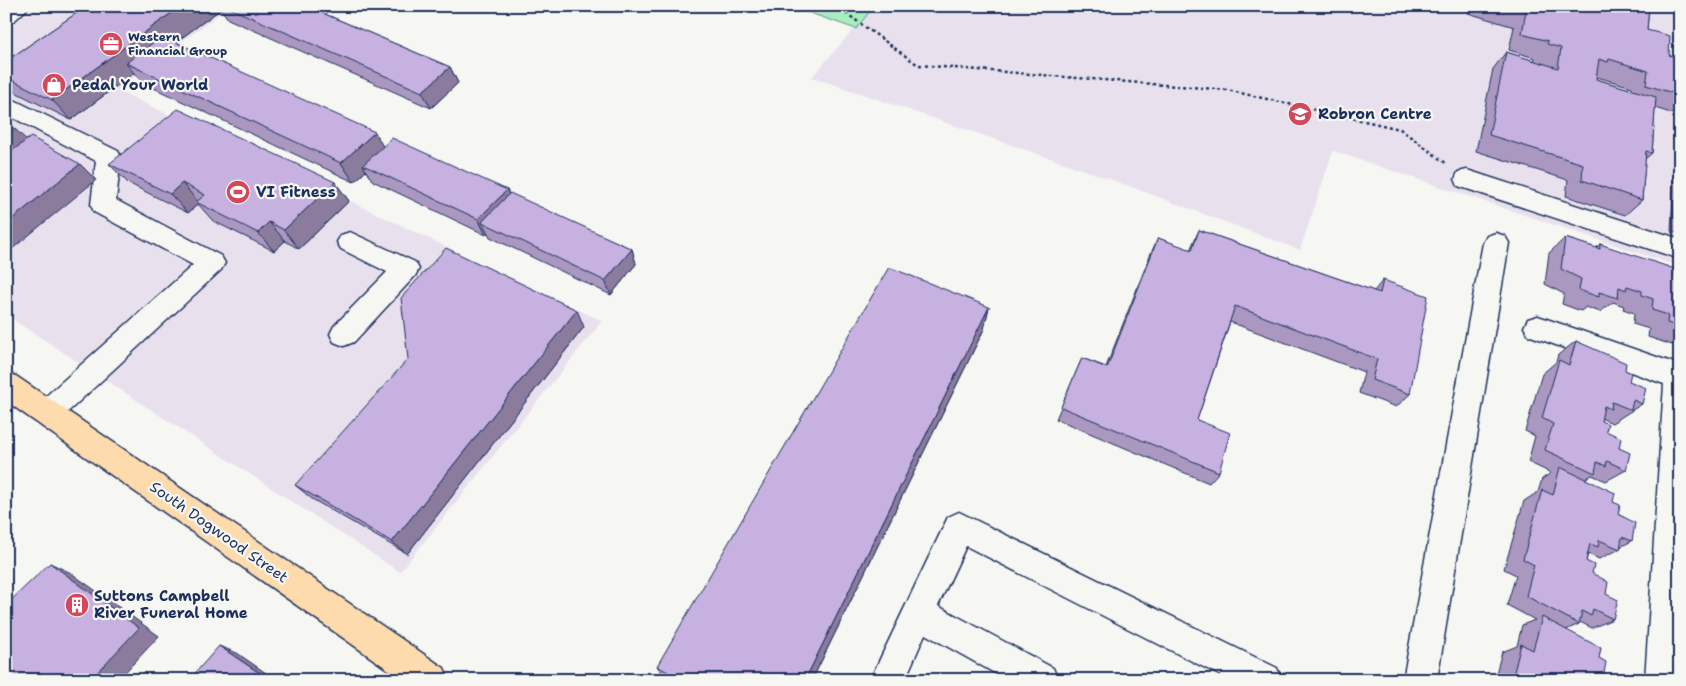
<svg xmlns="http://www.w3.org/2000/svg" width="1686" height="686" viewBox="0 0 1686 686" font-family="'Shantell Sans',sans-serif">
  <rect width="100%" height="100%" fill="#f6f6f2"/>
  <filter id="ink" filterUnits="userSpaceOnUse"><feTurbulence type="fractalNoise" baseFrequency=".02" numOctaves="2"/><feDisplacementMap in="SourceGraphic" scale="10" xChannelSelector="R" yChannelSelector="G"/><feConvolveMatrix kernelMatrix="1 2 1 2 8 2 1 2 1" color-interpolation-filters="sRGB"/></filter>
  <g filter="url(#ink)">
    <g fill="#e8e1ed">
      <path d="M6,6h224l-113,84 485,231 -202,251 -394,-257z"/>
      <path d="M874,6h806v261l-347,-116 -33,99 -198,-74 -290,-99z"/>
    </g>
    <path fill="#a6eebb" stroke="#608e8c" d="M790,6h84l-18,23z"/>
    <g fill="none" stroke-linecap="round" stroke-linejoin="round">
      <g stroke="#1b2f5e" stroke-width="3">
        <g id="minor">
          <path d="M6,6h24l-16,15 -8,2z"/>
          <path d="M6,96l112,55 3,6 -5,43 105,56 4,7 -4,7 -164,152 -10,4 -10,-4 -4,-9 4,-9 156,-139 -99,-53 -3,-7 5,-44 -90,-47z"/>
          <path d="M1467,170l213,69v20l-222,-73 -3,-7 3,-7z"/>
          <path d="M350,232l65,30 4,7 -4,7 -61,66 -10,4 -10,-4 -4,-8 4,-8 53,-54 -46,-23 -4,-7 4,-7z"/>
          <path d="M1496,233l9,3 4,7 -72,437h-34l80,-437 4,-7z"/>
          <path d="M1538,316l142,49 -1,315h-34l19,-296 -136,-49 -4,-8 4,-8z"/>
          <path d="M959,512l318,156 5,12h-53l-263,-134 -28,60 115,62 5,12h-51l-82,-46 -20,46h-35l78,-163z"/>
        </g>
      </g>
      <g stroke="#1b2f5e" stroke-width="3">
        <path id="major" d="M6,373l10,3 428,292 5,12h-46l-397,-279z"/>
      </g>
      <path stroke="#1b2f5e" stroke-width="2.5" stroke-dasharray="3 3" stroke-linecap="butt" d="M836,6l82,59 309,25 173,39 47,35"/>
      <use href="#minor" fill="#f6f6f2" fill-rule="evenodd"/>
      <use href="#major" fill="#fedbac" fill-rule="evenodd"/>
    </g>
    <g fill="#aa98c1" stroke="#1b2f5e" fill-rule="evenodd">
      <path d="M87,6h219l144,61 8,16 -27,25 -203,-89 -7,-10 -45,33 207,105 124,43 2,4 123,55 4,15 -25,31 -121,-58 -2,-4 -2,2 -113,-54 -7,-10 -12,11 -211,-99 -9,-10 -63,47 -58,-29 -7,-8v-22z"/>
      <path d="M1469,6h180l-2,24 22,25 11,4v175l-9,-3 6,-116 -22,-7 -3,45 -7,6 -3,41 -17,15 -59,-19 2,-16 -92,-29 17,-82 13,-17 28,9 1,-3 -26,-8 5,-23 -46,-14zM1597,77l35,10v3l-36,-11z"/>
      <path d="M109,164l226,18 14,19 -50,48 -14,-8 -11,10 -61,-30 -15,-17 -10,9 -60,-30z"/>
      <path d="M1199,230l175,61 9,-11 27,114 -14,13 -37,-14 5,-21 -134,-50 -33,98 22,52 -10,11 -153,-64 26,-61 24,9 45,-114 7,-15 32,12z"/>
      <path d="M1565,238l31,10 4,-4 80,33v63l-8,5 -24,-8 1,-8 -16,-5 1,-11 -11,-4 1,-3 -11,-4 -13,10 -14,-5 -5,4 -19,-7 2,-10 -19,-10 4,-31z"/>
      <path d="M989,307l-5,22 -172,351h-143l-4,-2 -8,-12z"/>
      <path d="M584,327l-177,227 -95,-55 -17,-14z"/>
      <path d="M1576,341l49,29 4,11 13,23 -30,19 -11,-5v3l5,10 13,17 7,22 -20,11 -14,-6 -7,4 28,23 5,12 14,27 -12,6v2l-21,10 -11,-5 -2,7 6,12 14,21 7,25 -21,9 -12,-6 -1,2 -13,6 33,28 5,15 12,7h-122l8,-28 15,-6 5,-21 13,-5 -28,-15 9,-30 -12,-6 20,-68 14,-9 4,-13 9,-6 -23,-11 7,-26 -10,-5 17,-57 14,-12 2,-7z"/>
    </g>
    <g fill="#8b7c9d" stroke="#1b2f5e">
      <path d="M181,6h38l2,3 -82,60 -13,-6 8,10 -63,47 -19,-20z"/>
      <path d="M450,67l8,16 -27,25 -9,-16z"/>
      <path d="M15,129l17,16 -26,19v-29z"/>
      <path d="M375,132l11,20 -23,13 3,6 -12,11 -13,-19z"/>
      <path d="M80,164l16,16 -90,74v-30z"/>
      <path d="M335,182l14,19 -50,48 -15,-19z"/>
      <path d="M182,183l17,20 -3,-1 2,2 -10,9 -18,-19z"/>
      <path d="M507,190l7,15 -32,17 6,11 -2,2 -8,-16z"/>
      <path d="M269,222l16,19 -11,10 -16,-18z"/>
      <path d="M632,249l4,15 -25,31 -6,-14z"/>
      <path d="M989,307l-5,22 -172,351h-7z"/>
      <path d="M577,310l7,17 -177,227 -15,-12z"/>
      <path d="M50,563l21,10 88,63 -41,44h-28z"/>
      <path d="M219,646l18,7 39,27h-6z"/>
    </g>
    <g fill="#c6b1e0" stroke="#1b2f5e">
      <path d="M87,6h94l-129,94 -46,-23v-16z"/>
      <path d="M225,6h81l144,61 -28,25z"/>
      <path d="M1514,6h135l-2,24 23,6 -1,19 11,4v36l-34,-10 2,-14 -39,-12 -1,3 -9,-3 -3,20 60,18 -4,56 -6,-2 -4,49 -60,-20 1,-16 -94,-29 17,-83 52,16 3,-20 -14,-4 1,-3 -26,-7 4,-24z"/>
      <path d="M162,36l213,96 -34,31 -215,-100z"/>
      <path d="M178,109l157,73 -51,48 -15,-8 -11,11 -62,-31 9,-7 -23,-12 -12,11 -61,-30z"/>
      <path d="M6,124l9,5 -9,6z"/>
      <path d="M31,137l49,27 -74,60v-69z"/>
      <path d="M392,138l115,52 -29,29 -115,-54z"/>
      <path d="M510,193l122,56 -27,32 -123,-59z"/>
      <path d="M1199,230l181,63 3,-13 45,16 -18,98 -38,-14 5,-21 -142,-53 -38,114 33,13 -11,39 -158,-65 21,-49 25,10 51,-130 34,12z"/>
      <path d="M1565,238l35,11v-5l75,25v6l5,2v50l-13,-4 1,-8 -16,-5 1,-11 -11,-4v-4l-15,-5 -1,4 -7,-3 -1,11 -19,-6v5l-20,-7 2,-11 -20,-10z"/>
      <path d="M446,248l131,62 -185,232 -97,-57 113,-126 -7,-61z"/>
      <path d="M889,267l100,40 -184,373h-123l-25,-14z"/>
      <path d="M1576,341l50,22 -1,7 6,3 -2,8 17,7 -4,16 -9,-4 -2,10 -19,-8 -1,7 -7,-3 -3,15 7,3 -2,7 15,7 -2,10 11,5 -4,17 -19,-9 -1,5 -9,-4 -2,11 -50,-23 8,-26 -11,-6 17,-58 10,5z"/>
      <path d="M1560,467l55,26 -2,9 7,3 -2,9 17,9 -3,18 -10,-4 -2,12 -21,-9 -1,7 -8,-3 -4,17 8,4 -2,8 16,9 -2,12 12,6 -5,19 -20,-10 -2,7 -9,-5 -3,13 -53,-28 8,-31 -11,-6 19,-69 11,5z"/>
      <path d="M50,563l89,65 -49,52h-84v-75z"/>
      <path d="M1542,617l59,31 -2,10 7,4 -2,11 12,7h-104l9,-36 12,6z"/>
      <path d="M219,646l51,34h-81z"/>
    </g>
  </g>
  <defs>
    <g id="office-disc" transform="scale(1.25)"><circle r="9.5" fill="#d1495b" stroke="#f6f6f2"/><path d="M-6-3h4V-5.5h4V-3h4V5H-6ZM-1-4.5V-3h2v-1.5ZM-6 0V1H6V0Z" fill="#fff"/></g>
    <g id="shop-disc" transform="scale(1.25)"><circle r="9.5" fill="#d1495b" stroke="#f6f6f2"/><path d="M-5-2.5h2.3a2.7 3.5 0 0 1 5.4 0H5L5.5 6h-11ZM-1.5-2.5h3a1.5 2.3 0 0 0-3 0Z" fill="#fff"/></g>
    <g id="school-disc" transform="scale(1.25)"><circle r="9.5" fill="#d1495b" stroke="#f6f6f2"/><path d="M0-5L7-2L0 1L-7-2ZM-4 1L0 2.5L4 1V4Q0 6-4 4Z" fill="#fff"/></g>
    <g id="stadium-disc" transform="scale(1.25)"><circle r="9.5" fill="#d1495b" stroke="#f6f6f2"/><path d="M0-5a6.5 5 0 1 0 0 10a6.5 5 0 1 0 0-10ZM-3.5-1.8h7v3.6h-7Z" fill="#fff"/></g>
    <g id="building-disc" transform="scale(1.25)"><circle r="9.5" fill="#d1495b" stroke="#f6f6f2"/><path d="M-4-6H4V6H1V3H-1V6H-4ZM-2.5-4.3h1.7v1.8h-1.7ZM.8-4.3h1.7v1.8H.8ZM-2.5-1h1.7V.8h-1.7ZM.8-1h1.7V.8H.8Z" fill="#fff"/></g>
  </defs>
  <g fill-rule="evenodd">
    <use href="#office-disc" x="111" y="44"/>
    <use href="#shop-disc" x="54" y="85"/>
    <use href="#school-disc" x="1300" y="114"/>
    <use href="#stadium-disc" x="238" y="192"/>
    <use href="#building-disc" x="77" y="605"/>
  </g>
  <g text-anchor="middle" stroke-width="4.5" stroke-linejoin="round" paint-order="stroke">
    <g font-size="12" font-weight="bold" fill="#1b2f5e" stroke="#f6f6f2" text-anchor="start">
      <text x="128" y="41">Western<tspan x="128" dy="14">Financial Group</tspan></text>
    </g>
    <g font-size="15" font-weight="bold" fill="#1b2f5e" stroke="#f6f6f2" text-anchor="start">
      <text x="72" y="90">Pedal Your World</text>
      <text x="1318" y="119">Robron Centre</text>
      <text x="256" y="197">VI Fitness</text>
      <text x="94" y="601">Suttons Campbell<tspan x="94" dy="17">River Funeral Home</tspan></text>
    </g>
    <g font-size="15" fill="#1b2f5e" stroke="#f6f6f2">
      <text transform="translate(219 532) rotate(35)" y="5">South Dogwood Street</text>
    </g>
  </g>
  <rect width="1686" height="686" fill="none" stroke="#f6f6f2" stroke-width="25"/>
  <rect x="12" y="12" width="1661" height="661" fill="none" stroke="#1b2f5e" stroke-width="2" filter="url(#ink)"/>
</svg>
